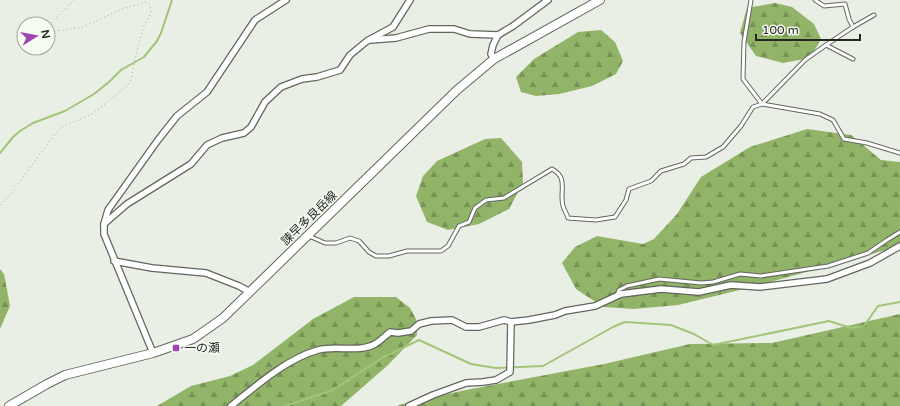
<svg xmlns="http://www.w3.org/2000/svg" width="900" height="406" viewBox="0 0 900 406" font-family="'Varela Round','Noto Sans JP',sans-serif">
  <defs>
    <pattern id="forest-firs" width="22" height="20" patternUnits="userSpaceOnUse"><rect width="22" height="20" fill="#92b468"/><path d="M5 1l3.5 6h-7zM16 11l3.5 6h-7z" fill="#779255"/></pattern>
  </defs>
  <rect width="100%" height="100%" fill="#eaefe5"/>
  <g fill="url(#forest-firs)">
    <path d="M775,3l17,4 22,17 7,15 -11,19 -27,5 -27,-7 -16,-23 7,-25z"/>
    <path d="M601,30l14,12 8,19 -7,13 -24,12 -33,8 -23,2 -15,-4 -5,-15 18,-18 44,-27z"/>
    <path d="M807,129l44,6 30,25 19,2v84l-148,41 -74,18 -44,4 -31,-2 -27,-18 -14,-26 13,-16 22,-11 46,8 11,-5 23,-25 24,-37 49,-30z"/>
    <path d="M501,138l21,24 1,21 -14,26 -30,15 -31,6 -21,-8 -11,-26 7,-20 14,-15 48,-22z"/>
    <path d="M0,269l4,5 6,32 -10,23z"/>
    <path d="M354,297h42l14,11 6,11 1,16 -30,31 -46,40h-184l34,-20 39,-10 23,-11 60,-46z"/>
    <path d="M900,314v92h-503l6,-2 63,-14 138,-26 86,-20 82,-1z"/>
  </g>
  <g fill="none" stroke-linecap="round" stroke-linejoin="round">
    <g stroke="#a2c578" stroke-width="2">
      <path d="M0,153l13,-16 7,-6 13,-8 32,-12 29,-17 15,-12 12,-12 23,-13 13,-16 4,-8 11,-33"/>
      <path d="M285,406l48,-16 49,-32 37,-18 52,24 25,4 47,-2 70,-39 12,-5 46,3 23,9 19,11 116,-24 22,7 13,-2 14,-20 22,-4"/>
    </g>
    <g stroke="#62665e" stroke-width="5">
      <g id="lane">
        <path d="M751,0l-7,42 -1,37 19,25 58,10 13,6 11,19 23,4 33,10"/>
        <path d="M853,27l21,-12"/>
        <path d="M826,45l27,14"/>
        <path d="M309,236l16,7h11l14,-5 9,3 10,11 7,4h13l18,-5h34l7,-5 11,-20 10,-4 6,-14 11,-8 18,-2 48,-29c17,9 7,23 11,37 1,4 4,8 5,12l28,2 19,-3 11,-17 3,-11 22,-8 10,-10 23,-7 7,-6 15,-1 17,-10 18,-21 12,-19 9,-3 43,-44 21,-15 27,-18 -4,-8 -4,-15 -21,2 -9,-6"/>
        <path d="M617,295l2,-5 8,-4 32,-7 42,4 12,-1 27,-8 21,2 67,-10 40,-13 19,-13 13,-8"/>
      </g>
    </g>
    <g stroke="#62665e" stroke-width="8">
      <g id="street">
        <path d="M498,35l15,-9 35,-26"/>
        <path d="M371,40l25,-2 33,-9h25l16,5 28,1 -5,10 -2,9 3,5"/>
        <path d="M104,224l23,-20 64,-40 16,-19 15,-7 22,-5 7,-6 14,-25 16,-15 21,-8 15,-2 23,-7 10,-15 17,-14 26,-14 17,-27"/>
        <path d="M114,261l38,7 54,5 33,13 11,6"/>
        <path d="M153,353l-49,-119v-10l4,-14 50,-70 19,-24 30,-24 48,-72 31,-20"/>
        <path d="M231,406c25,-20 55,-47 87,-56 18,-5 41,3 57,-6 5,-3 10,-8 15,-12l8,1 13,-2 8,-7 12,-3 21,-1 14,7h13l25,-7 7,2 18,-2 26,-5 10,-4 30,-5 26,-12 40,-5 38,3 32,-7 29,2 67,-8 43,-16 30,-17"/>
        <path d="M409,406l24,-11 33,-12 17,-1 13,-2 14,-8 1,-50"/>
      </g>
    </g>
    <g stroke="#62665e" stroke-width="10">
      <path id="secondary" d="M9,406l38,-22 18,-9 88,-22 40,-14 30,-21 234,-228 37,-31 106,-59"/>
    </g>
    <g stroke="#a3a69f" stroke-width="1" stroke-dasharray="1 3" stroke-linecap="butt">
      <path d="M48,26l26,-26"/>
      <path d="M0,205l9,-9 46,-62 10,-9 21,-8 8,-4 36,-30 9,-41 5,-16 7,-13 -1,-8 -5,-3 -23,7 -39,18 -33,5 -2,-2"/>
      <path d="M280,406c26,-15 52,-30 76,-49"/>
    </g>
    <use href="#lane" stroke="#fff" stroke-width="3"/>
    <use href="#street" stroke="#fff" stroke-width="5.5"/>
    <use href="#secondary" stroke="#fff" stroke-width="8"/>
  </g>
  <rect fill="#a146b1" stroke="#f7fcf3" stroke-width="1.5" x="172" y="344" width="8" height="8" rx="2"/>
  <g text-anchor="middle" stroke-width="3" stroke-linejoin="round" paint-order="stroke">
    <g font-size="12" fill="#252623" stroke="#f7fcf3">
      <text transform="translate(309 218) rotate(-44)" y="4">諫早多良岳線</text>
    </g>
    <g font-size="12" fill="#252623" stroke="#f7fcf3" text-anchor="start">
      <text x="184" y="352">一の瀬</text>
    </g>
  </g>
  <g transform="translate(36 36) rotate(79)"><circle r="19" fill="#f7fcf3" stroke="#a3a6a0"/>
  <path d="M0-3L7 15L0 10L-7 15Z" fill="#a146b1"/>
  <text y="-6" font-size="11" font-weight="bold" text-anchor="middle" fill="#252623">N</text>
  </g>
  <path d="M756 34v6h104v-6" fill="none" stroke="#252623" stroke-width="2"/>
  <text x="762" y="34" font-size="12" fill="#252623" stroke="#f7fcf3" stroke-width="3" paint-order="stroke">100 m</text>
</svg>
